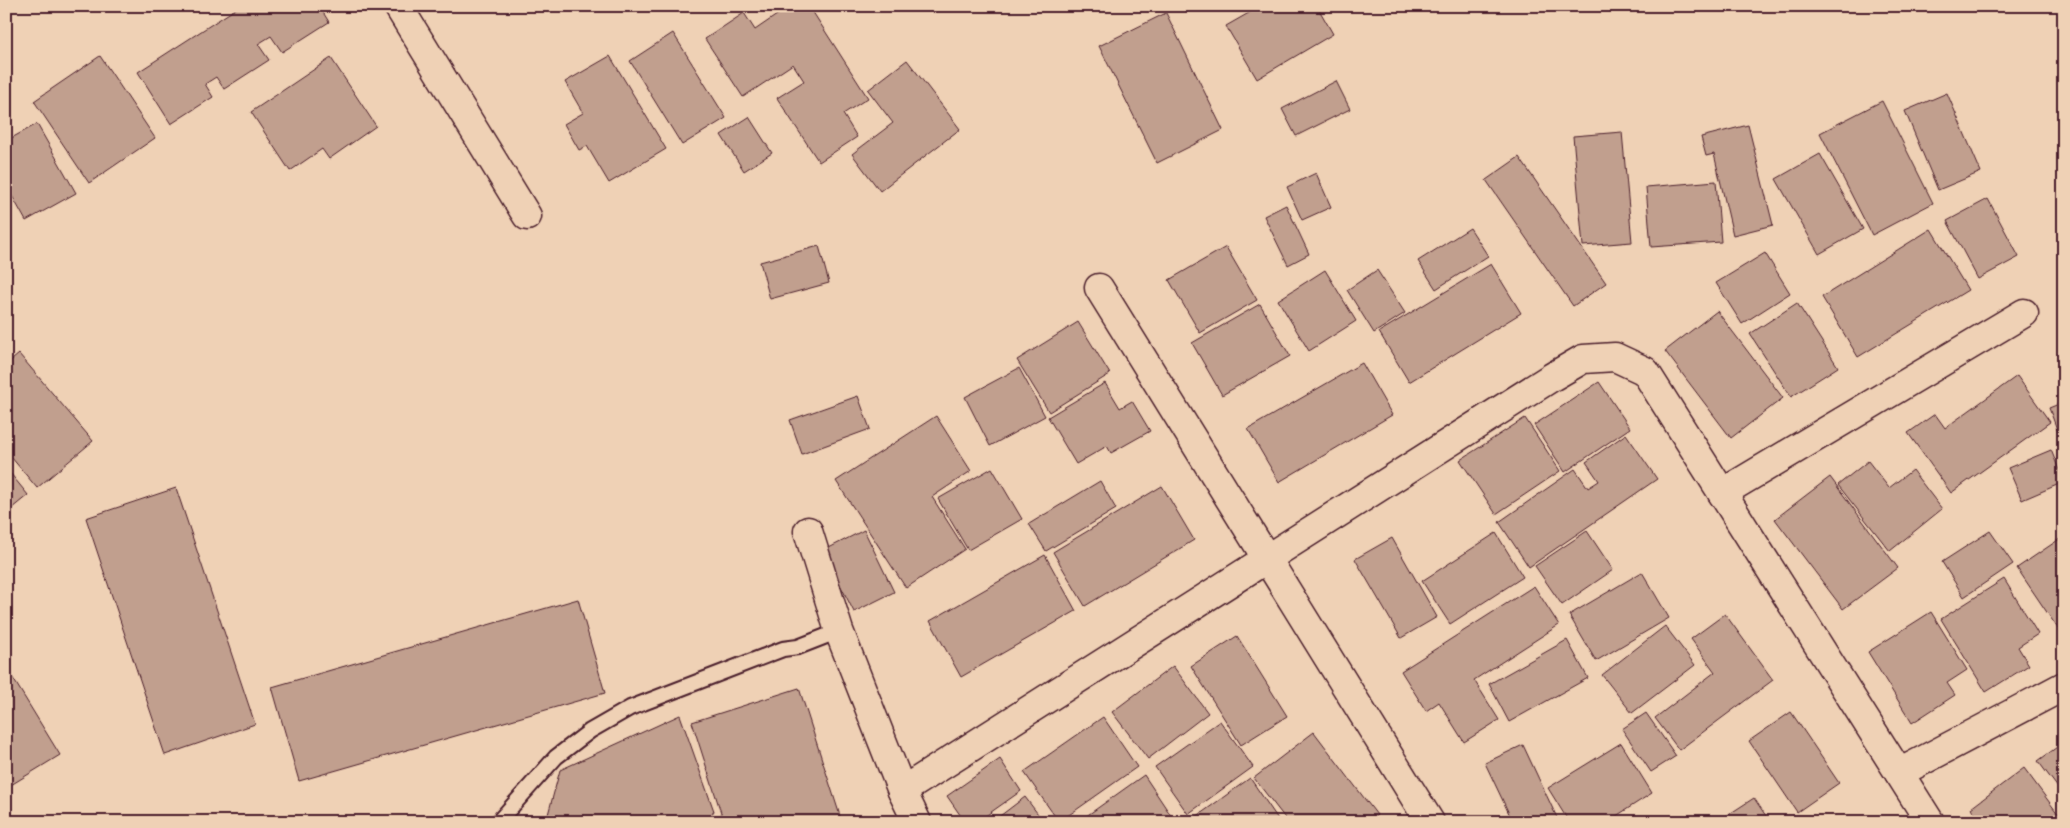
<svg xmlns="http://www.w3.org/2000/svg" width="2070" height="828" viewBox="0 0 2070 828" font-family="'Shantell Sans',sans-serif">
  <rect width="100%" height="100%" fill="#efd1b5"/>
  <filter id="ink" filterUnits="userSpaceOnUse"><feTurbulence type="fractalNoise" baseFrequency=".02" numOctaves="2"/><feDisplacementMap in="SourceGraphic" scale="10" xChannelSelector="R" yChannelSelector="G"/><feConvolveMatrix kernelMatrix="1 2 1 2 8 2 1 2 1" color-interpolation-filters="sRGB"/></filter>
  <g filter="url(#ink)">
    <g fill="#c19f8e" stroke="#4a1f2b">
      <path d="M240,6h79l10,16 -47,30 -11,-16 -13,8 11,16 -45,29 -8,-12 -11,7 8,13 -42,27 -33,-52z"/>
      <path d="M790,6h19l59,92 -25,16 14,23 -38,25 -42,-64 27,-17 -11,-17 -50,33 -38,-58 39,-26 11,17z"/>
      <path d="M1261,6h56l16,28 -76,45 -31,-53z"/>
      <path d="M1166,13l57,117 -66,33 -58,-117z"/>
      <path d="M673,33l53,85 -44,27 -52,-84z"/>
      <path d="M100,56l55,82 -66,45 -55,-82z"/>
      <path d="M610,56l56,93 -57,34 -22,-37 -8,4 -15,-26 19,-11 -18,-31z"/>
      <path d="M331,58l45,68 -47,33 -7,-10 -32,22 -39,-59z"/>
      <path d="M907,60l53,69 -80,62 -28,-37 41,-31 -25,-33z"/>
      <path d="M1336,81l14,28 -54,27 -14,-27z"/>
      <path d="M1947,93l34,79 -43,18 -33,-79z"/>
      <path d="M1882,101l51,102 -61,32 -52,-102z"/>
      <path d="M749,117l23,36 -28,18 -23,-36z"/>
      <path d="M37,124l39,69 -50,28 -20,-36v-44z"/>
      <path d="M1748,125l25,100 -40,10 -19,-81 -8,2 -5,-19z"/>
      <path d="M1622,132l10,110 -49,4 -10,-110z"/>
      <path d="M1820,154l43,75 -44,25 -43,-75z"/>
      <path d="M1519,157l87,126 -33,23 -87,-126z"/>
      <path d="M1316,173l15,34 -29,13 -15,-33z"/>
      <path d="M1716,181l5,61 -70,5 -5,-60z"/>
      <path d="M1988,199l31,58 -41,22 -31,-58z"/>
      <path d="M1286,205l23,49 -21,11 -24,-49z"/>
      <path d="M1470,228l18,28 -52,33 -18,-28z"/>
      <path d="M1931,229l37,61 -110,67 -36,-60z"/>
      <path d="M819,246l10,37 -59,16 -10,-37z"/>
      <path d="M1226,247l31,53 -57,33 -31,-53z"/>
      <path d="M1765,253l25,40 -48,31 -26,-41z"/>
      <path d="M1491,264l30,49 -112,69 -30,-50z"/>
      <path d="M1325,270l31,51 -47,30 -31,-51z"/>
      <path d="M1377,270l28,43 -31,20 -27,-43z"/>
      <path d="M1797,303l41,64 -47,30 -41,-63z"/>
      <path d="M1260,304l30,52 -68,39 -30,-52z"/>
      <path d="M1717,311l66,87 -52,40 -66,-87z"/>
      <path d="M1078,322l32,52 -61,38 -32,-52z"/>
      <path d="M19,354l74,87 -56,47 -31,-37v-86z"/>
      <path d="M1362,363l30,52 -113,67 -31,-53z"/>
      <path d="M1019,368l26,48 -55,30 -25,-49z"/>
      <path d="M2017,376l33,46 -99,71 -43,-60 27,-19 10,14z"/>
      <path d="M1599,382l31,46 -65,44 -31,-47z"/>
      <path d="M1105,383l15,25 12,-7 18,30 -39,22 -4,-7 -31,18 -28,-47z"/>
      <path d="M858,396l12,33 -68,25 -12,-34z"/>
      <path d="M2064,402v46l-15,-40z"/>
      <path d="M936,416l35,55 -39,26 33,52 -59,39 -70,-107z"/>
      <path d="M1525,418l35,53 -64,43 -36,-54z"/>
      <path d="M1626,434l31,45 -128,88 -30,-45 76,-53 13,19 11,-7 -13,-19z"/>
      <path d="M2051,450l13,32 -42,18 -14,-32z"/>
      <path d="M1868,461l21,27 23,-18 30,39 -52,42 -52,-66z"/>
      <path d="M6,468l22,27 -22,18z"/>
      <path d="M992,468l30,51 -54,31 -30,-51z"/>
      <path d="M1830,477l68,91 -55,41 -68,-90z"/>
      <path d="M1100,481l16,28 -70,42 -17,-27z"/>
      <path d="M1162,486l32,54 -109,66 -32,-54z"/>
      <path d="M176,488l79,236 -90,31 -79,-237z"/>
      <path d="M864,530l30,62 -40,20 -31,-61z"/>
      <path d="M1587,531l26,39 -51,35 -27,-39z"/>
      <path d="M1990,531l23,33 -49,33 -22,-35z"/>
      <path d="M1496,533l27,44 -73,47 -28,-43z"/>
      <path d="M2064,536v99l-1,1 -46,-68z"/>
      <path d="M1392,538l45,79 -36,21 -46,-79z"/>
      <path d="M1045,555l31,56 -115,66 -31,-56z"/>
      <path d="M1642,572l27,46 -73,43 -27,-46z"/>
      <path d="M2004,579l34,55 -20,13 11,18 -43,27 -45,-73z"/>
      <path d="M1534,586l25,39 -85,55 25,40 -35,22 -25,-40 -13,9 -25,-40z"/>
      <path d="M578,599l27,94 -306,88 -27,-94z"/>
      <path d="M1931,612l36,58 -20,13 8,12 -43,28 -44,-71z"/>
      <path d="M1725,614l48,66 -94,70 -24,-32 60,-46 -24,-33z"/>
      <path d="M1665,626l30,39 -63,48 -30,-38z"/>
      <path d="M1237,636l50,80 -46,29 -50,-79z"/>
      <path d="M1567,640l21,38 -79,44 -20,-38z"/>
      <path d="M1173,666l35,47 -60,46 -36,-47z"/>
      <path d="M6,667l54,88 -54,33z"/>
      <path d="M799,688l43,134h-118l-32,-100z"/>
      <path d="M1791,712l48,71 -42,29 -48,-71z"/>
      <path d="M1646,713l30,43 -25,16 -29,-43z"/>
      <path d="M680,715l34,96 -8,11h-160l14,-52z"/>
      <path d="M1103,717l34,50 -78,55 -35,-50z"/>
      <path d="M1220,721l33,46 -65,47 -33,-47z"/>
      <path d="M1314,732l63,83 -8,7h-81l-34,-44z"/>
      <path d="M2064,742v54l-26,-35z"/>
      <path d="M1621,743l31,50 -45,29h-38l-21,-34z"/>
      <path d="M1523,745l36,77h-46l-28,-59z"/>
      <path d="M1000,759l21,32 -44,31h-12l-18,-26z"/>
      <path d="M2024,768l40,54h-83l-10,-14z"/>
      <path d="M1144,775l30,45 -2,2h-94z"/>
      <path d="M1250,778l28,41 -4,3h-85z"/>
      <path d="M1025,797l19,25h-52z"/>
      <path d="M1754,798l16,24h-53z"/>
    </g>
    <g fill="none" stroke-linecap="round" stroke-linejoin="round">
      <g stroke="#4a1f2b" stroke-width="18">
        <path id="service" d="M498,822l58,-65 34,-26 40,-23 153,-59 15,-2 41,-16"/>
      </g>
      <g stroke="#4a1f2b" stroke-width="31">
        <g id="minor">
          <path d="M398,6l129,210"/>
          <path d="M1099,288l331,534"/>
          <path d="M1722,493l302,-180"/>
          <path d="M808,531l31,100 63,160 15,31"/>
          <path d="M1899,773l165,-87"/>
          <path d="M902,791l650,-414 31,-18 32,-2 30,14 285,451"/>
        </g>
      </g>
      <use href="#service" stroke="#efd1b5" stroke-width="14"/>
      <use href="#minor" stroke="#efd1b5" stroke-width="28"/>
    </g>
  </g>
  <rect width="2070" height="828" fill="none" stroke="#efd1b5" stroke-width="25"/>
  <rect x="12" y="12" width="2045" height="803" fill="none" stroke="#4a1f2b" stroke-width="2" filter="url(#ink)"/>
</svg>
